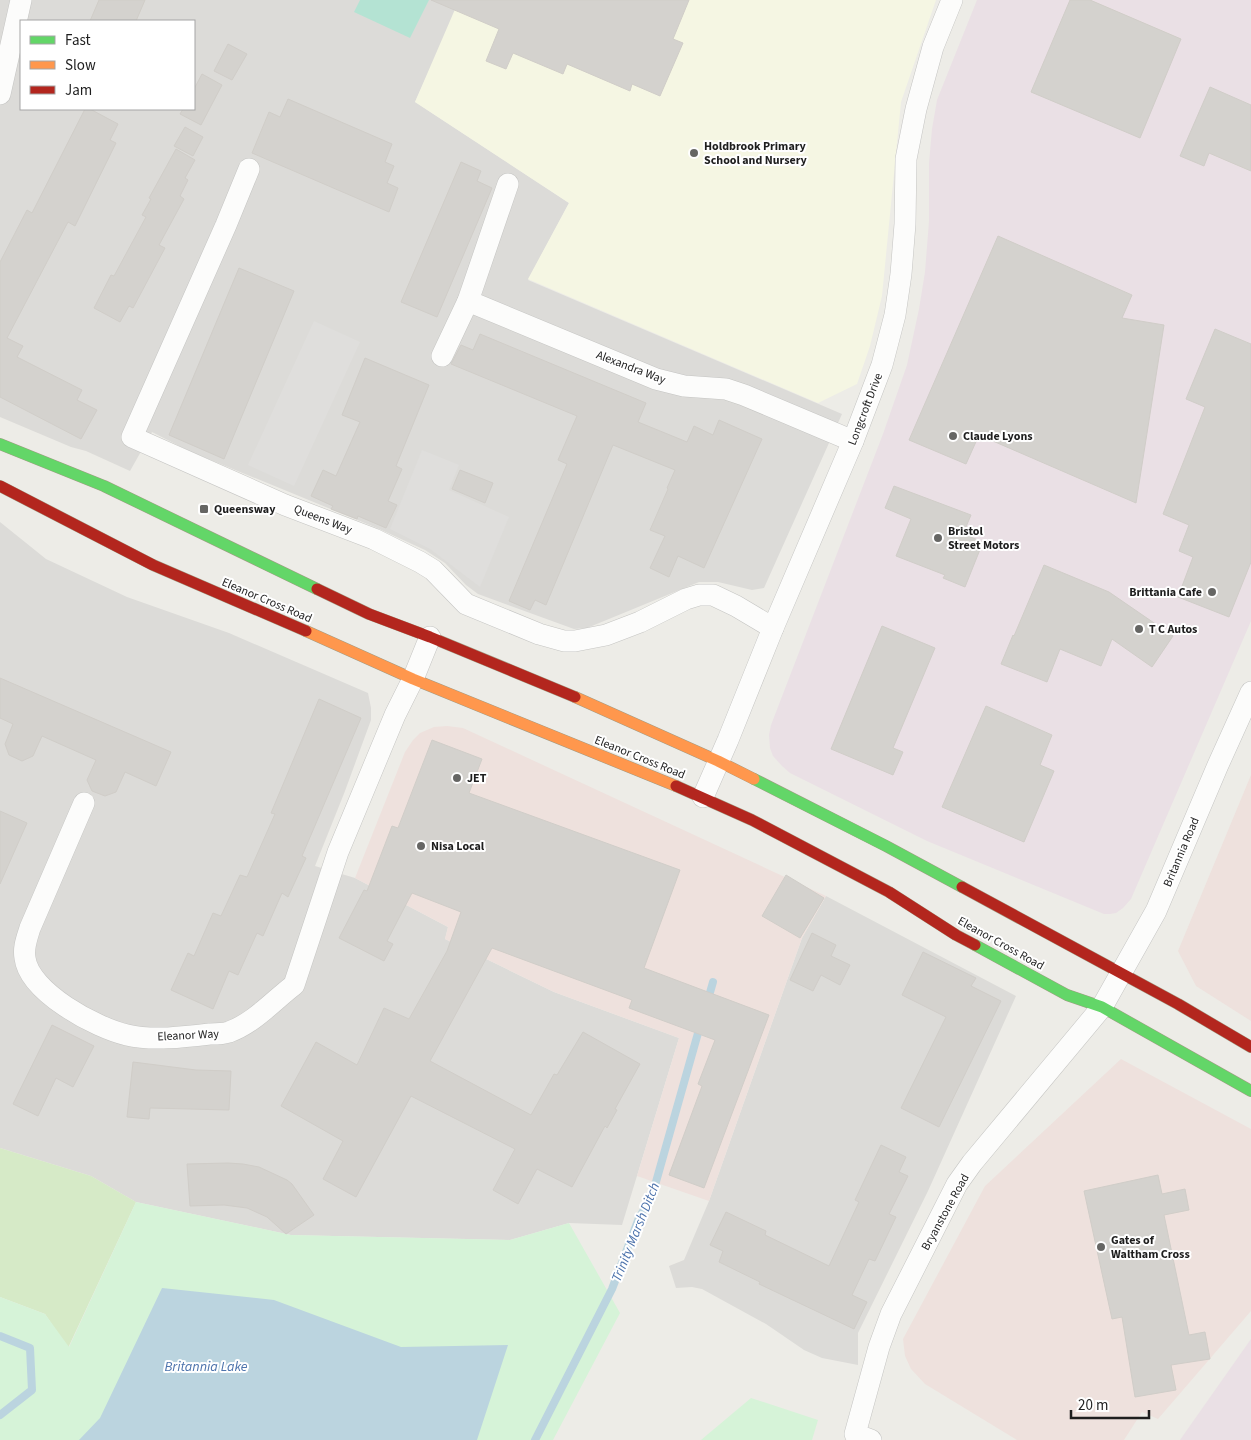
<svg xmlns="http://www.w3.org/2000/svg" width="1251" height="1440" viewBox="0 0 1251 1440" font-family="'Source Sans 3',sans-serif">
  <rect width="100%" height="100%" fill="#edece7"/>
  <g fill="#dcdbd8" fill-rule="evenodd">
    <path d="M0,0h461l-46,102 154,101 -41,77 314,134 -78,174 -12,2 -34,-8h-19l-112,46 -13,1 -96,-35 -12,-9 -21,-22 -20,-13 -48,-22 -188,-77 -37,-19 -22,39 -44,-20 -15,-4 -71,-30zM21,21h173v88h-173z"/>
    <path d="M0,522l46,37 81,38 102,36 139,60 3,15v12l-26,71 -30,75 40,12 93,49 -3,12 109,53 125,46 -57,187 -53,-2 -59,17 -219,-5 -155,-33 -45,-26 -91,-28z"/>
    <path d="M826,896l190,100 -88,195 -70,142v32l-36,-7 -18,-8 -38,-26 -64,-35 -10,-2 -16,1 -7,-22 15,-6 25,-59 93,-263z"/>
  </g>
  <g fill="#eee1dd">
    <path d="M447,726l16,2 363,168 -24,42 -93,263 -72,-25 42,-138 -125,-46 -109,-53 3,-12 -93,-49 50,-126 8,-12 7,-7 14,-6z"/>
    <path d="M1251,775v246l-55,-35 -18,-35z"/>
    <path d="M1121,1059l130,70v182l-93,108 -16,-7 -18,28h-107l-92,-56 -14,-15 -6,-13 -2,-17 82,-153z"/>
  </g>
  <g fill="#eae0e5">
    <path d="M977,0h274v621l-120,278 -8,9 -7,5 -6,1h-6l-177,-73 -137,-68 -8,-7 -9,-10 -3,-8 -1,-13 2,-10 112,-291 24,-69 12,-56 6,-37 4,-51v-58l3,-34 5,-29z"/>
    <path d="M1251,1339v101h-71z"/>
  </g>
  <path fill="#f5f6e3" d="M459,0h477l-35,102 -19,194 -12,50 -13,38 -39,19 -290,-124 41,-76 -154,-101z"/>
  <path fill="#d6eac7" d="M0,1148l91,28 45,26 -68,146 -23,-34 -45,-17z"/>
  <g fill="#d6f3d8">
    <path d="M136,1202l155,33 219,5 59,-17 51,90 -67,127h-553v-143l45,17 24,33z"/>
    <path d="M751,1398l67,22 -6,20h-111z"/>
  </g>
  <path fill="#b4e3d3" d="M360,0h69l-19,38 -56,-26z"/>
  <g fill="#dfdedc">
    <path d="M314,321l46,21 -66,144 -46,-21z"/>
    <path d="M422,450l37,15 -10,25 60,27 -29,70 -50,-38 -40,-20z"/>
  </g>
  <path fill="#bbd4df" d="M162,1288l112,12 127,47 107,-2 -31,95h-398l21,-22z"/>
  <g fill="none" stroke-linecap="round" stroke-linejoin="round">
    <g stroke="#bbd4df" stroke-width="8">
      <path d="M707,1003l6,-21"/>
      <path d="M0,1336l30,12 2,42 -32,25"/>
      <path d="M535,1440l77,-151 27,-71 13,-22 48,-170"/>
    </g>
  </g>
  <g fill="#d4d2ce" stroke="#d0cdc8">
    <path d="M99,0h46l-9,21h-46z"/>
    <path d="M431,0h258l-16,39 10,4 -23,53 -28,-12 -2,7 -63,-27 -4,10 -50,-21 -7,16 -20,-8 13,-32z"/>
    <path d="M1070,0h20l91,39 -41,99 -109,-46z"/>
    <path d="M228,44l19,10 -15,26 -18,-9z"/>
    <path d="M202,74l20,11 -21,40 -21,-11 3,-5h11v-20z"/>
    <path d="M1210,87l41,18v66l-42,-18 -5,13 -24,-10z"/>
    <path d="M288,99l104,45 -7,18 9,4 -7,17 11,5 -9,24 -137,-59 17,-41 11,5z"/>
    <path d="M85,109h5l28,15 -8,16 6,3 -41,83 -7,-4 -61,116 16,8 -6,11 65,33 -5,10 20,10 -16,29 -81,-42v-135l27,-52 5,3z"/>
    <path d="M185,127l18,10 -10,19 -19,-10z"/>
    <path d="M176,149l19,11 -10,18 3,2 -8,16 4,3 -25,46 6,3 -32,60 -4,-2 -9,16 -26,-14 17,-33 3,1 32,-59 -4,-2 9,-16 -2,-1z"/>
    <path d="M461,162l20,9 -4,10 15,7 -55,129 -36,-15z"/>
    <path d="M998,236l134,59 -10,23 42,7 -28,178 -157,-68 -13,29 -57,-24z"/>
    <path d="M239,268l55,23 -70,168 -55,-24z"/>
    <path d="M1215,329l36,15v218l-22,55 -51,-20 15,-40 -14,-6 10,-26 -26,-11 42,-107 -19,-8z"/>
    <path d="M480,334l166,69 -8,19 49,20 7,-16 19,9 6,-15 43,19 -58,129 -26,-12 -9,21 -19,-9 15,-32 -15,-6 18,-41 -1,-1 8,-18 -62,-25 -67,160 -11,-5 -5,10 -21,-9 58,-137 -9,-4 19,-44 -126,-52 10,-19 12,5z"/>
    <path d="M365,358l64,27 -33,81 6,3 -14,32 9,4 -11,23 -28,-12 -1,3 -26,-10 2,-3 -22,-10 12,-26 13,6 24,-54 -18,-7z"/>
    <path d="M460,470l33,13 -8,20 -33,-14z"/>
    <path d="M894,486l77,29 -8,19 20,8 -18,45 -22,-9 2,-3 -49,-19 15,-37 -26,-11z"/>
    <path d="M1044,565l65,27 64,44 -21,31 -40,-28 -11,27 -41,-17 -13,33 -46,-18 12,-29 1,1z"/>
    <path d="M882,626l53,22 -42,100 10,4 -10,23 -62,-26z"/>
    <path d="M0,678l171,74 -15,34 -31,-14 -9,20 -11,4 -13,-5 -5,-11 9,-20 -54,-24 -9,20 -11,5 -13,-6 -4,-11 8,-20 -13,-6z"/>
    <path d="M319,699l42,19 -59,138 4,2 -18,39 -6,-4 -19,43 -6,-3 -19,42 -9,-4 -16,38 -42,-19 17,-37 6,3 19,-43 8,3 19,-41 7,2 28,-63 -4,-1z"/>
    <path d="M986,706l66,29 -12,30 14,6 -30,71 -82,-35z"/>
    <path d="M432,740l50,19 -13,34 211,77 -36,98 125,47 -65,173 -35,-13 33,-89 -4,-2 17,-44 -86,-32 3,-8 -140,-52 -62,113 101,54 23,-41 3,1 26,-43 57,32 -25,45 2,1 -10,18 -2,-2 -33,61 -35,-18 -19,35 -25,-14 22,-41 -104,-53 -55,101 -33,-18 20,-38 -62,-35 35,-64 41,23 27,-57 25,11 38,-68 14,-39 -49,-19 -25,48 6,3 -9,17 -45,-23 25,-48 3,1 25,-65 6,2z"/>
    <path d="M0,811l27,12 -27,61z"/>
    <path d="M786,875l38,23 -24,40 -38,-22z"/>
    <path d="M812,933l24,12 -5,11 19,9 -10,20 -19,-10 -8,16 -23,-11z"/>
    <path d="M923,952l53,26 -5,8 30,15 -62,126 -38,-19 45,-91 -44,-22z"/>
    <path d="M52,1025l42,21 -21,41 -17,-9 -18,38 -25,-12z"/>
    <path d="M133,1062l63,8 35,1 -2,39 -79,-2 -1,11 -22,-2z"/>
    <path d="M881,1145l25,12 -7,15 9,4 -19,38 7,3 -21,44 -6,-2 -17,36 15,7 -13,27 -95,-45 1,-2 -41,-20 4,-11 -13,-6 16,-33 40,19 -1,4 64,31 30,-64 -4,-2z"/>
    <path d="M228,1163l15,1 16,3 28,13 5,4 22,31 -28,19 -19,-17 -20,-9 -23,-3 -34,1 -3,-42z"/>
    <path d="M1158,1175l4,19 23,-5 4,21 -25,5 25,120 16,-3 5,27 -39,6 5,25 -41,7 -13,-80 -10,2 -28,-128z"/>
  </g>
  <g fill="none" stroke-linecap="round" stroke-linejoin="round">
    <g stroke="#c5c5c3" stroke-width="22">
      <g id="street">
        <path d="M0,94l21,-94"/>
        <path d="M249,169l-23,56 -94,212 153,68 89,34 46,23 13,8 33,34 73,30 25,7h11l31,-6 34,-13 46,-23 13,-4h14l23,11 37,22"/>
        <path d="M468,301l188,78 28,7 42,3 18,6 109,46"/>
        <path d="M442,356l26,-55 40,-117"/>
        <path d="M703,797l25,-57 45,-112 80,-187 29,-76 13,-50 6,-41 4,-50 1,-65 10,-50 17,-62 19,-47"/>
        <path d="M84,803l-54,125c-3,10 -7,19 -5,30 4,34 71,70 102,77 25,6 58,2 83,-1 6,0 13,0 19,-2 25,-9 44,-31 65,-47l44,-133 57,-137 18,-36 17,-42"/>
        <path d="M871,1440l-16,-6 24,-87 12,-33 66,-130 15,-21 130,-156 54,-96 62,-146 33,-73"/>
      </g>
    </g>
    <g stroke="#a29c84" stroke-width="12">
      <g id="fast">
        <path d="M0,444l104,42 213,103"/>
        <path d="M754,779l132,67 76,41"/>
        <path d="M975,945l92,50 35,12 149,84"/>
      </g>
    </g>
    <g stroke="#a29c84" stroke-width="12">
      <g id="slow">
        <path d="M306,631l107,48 263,107"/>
        <path d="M575,697l143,64 36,18"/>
      </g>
    </g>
    <g stroke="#a29c84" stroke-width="12">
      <g id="jam">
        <path d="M0,486l153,79 153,66"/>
        <path d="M317,589l52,25 61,23 145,60"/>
        <path d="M676,786l76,34 137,72 67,43 19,10"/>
        <path d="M962,887l216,117 73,43"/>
      </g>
    </g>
    <use href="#street" stroke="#fcfcfb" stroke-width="21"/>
    <use href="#fast" stroke="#63d668" stroke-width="11"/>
    <use href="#slow" stroke="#ff974d" stroke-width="11"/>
    <use href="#jam" stroke="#b3261e" stroke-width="11"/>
  </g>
  <g fill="#666664" stroke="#fff" stroke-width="2">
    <circle cx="694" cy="153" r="5"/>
    <circle cx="953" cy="436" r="5"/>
    <rect x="199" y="504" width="10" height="10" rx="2.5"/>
    <circle cx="938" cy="538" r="5"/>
    <circle cx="1212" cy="592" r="5"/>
    <circle cx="1139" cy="629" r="5"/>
    <circle cx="457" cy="778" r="5"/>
    <circle cx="421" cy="846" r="5"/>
    <circle cx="1101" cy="1247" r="5"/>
  </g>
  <g text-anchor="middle" stroke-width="4" stroke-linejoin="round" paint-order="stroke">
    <g font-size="12" font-weight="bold" fill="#1e1e1e" stroke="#fff" text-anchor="start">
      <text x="704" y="150">Holdbrook Primary<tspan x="704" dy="14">School and Nursery</tspan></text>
      <text x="963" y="440">Claude Lyons</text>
      <text x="214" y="513">Queensway</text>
      <text x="948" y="535">Bristol<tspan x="948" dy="14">Street Motors</tspan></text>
      <text x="1202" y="596" text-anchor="end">Brittania Cafe</text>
      <text x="1149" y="633">T C Autos</text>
      <text x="467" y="782">JET</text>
      <text x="431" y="850">Nisa Local</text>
      <text x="1111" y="1244">Gates of<tspan x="1111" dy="14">Waltham Cross</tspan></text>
    </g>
    <g font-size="12" fill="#1e1e1e" stroke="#fff">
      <text transform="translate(631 367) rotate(21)" y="4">Alexandra Way</text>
      <text transform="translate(865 409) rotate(-69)" y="4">Longcroft Drive</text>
      <text transform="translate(323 519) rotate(21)" y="4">Queens Way</text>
      <text transform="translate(267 600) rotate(23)" y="4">Eleanor Cross Road</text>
      <text transform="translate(640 757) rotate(22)" y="4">Eleanor Cross Road</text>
      <text transform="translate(1181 852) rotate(-67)" y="4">Britannia Road</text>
      <text transform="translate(1001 943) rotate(29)" y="4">Eleanor Cross Road</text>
      <text transform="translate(188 1035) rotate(-3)" y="4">Eleanor Way</text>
      <text transform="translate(945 1212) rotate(-61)" y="4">Bryanstone Road</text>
    </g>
    <g font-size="14" font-style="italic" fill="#4d73ac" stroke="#fff">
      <text transform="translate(635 1232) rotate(-68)" y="5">Trinity Marsh Ditch</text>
      <text x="206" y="1371">Britannia Lake</text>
    </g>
  </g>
  <rect x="20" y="20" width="175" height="90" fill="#ffffff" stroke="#a5a5a5"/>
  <rect x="30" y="36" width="25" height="8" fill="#63d668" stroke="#a5a5a5"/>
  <text x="65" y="45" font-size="15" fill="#1e1e1e">Fast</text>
  <rect x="30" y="61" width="25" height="8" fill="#ff974d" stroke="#a5a5a5"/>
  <text x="65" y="70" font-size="15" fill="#1e1e1e">Slow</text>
  <rect x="30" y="86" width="25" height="8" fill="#b3261e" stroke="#a5a5a5"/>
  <text x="65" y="95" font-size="15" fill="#1e1e1e">Jam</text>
  <path d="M1071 1410v8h78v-8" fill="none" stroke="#1e1e1e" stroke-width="2.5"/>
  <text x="1078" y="1410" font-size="15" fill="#1e1e1e" stroke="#ffffff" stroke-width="4" paint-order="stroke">20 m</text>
</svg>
